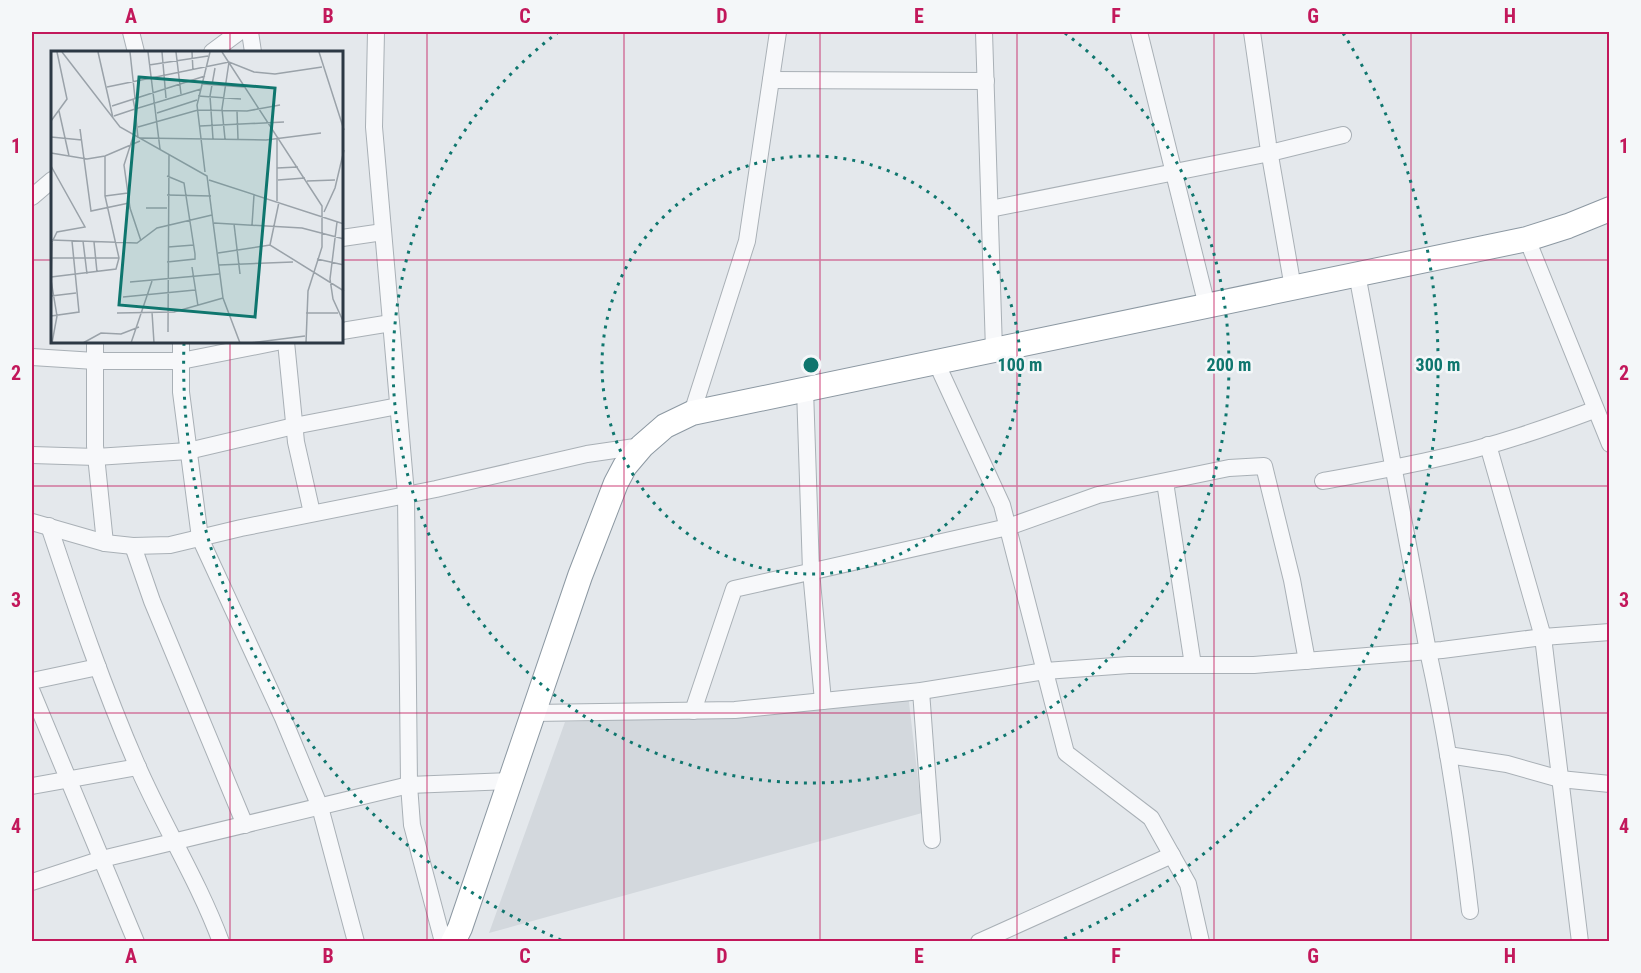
<svg xmlns="http://www.w3.org/2000/svg" width="1641" height="973" viewBox="0 0 1641 973" font-family="'Roboto Condensed',sans-serif">
  <rect width="100%" height="100%" fill="#e4e8ec"/>
  <path fill="#d3d8dd" d="M908,694l14,119 -433,120 76,-211 168,-6z"/>
  <g fill="none" stroke-linecap="round" stroke-linejoin="round">
    <g stroke="#a9b0b6" stroke-width="18">
      <g id="minor">
        <path d="M131,32l5,20"/>
        <path d="M250,32l3,20"/>
        <path d="M376,32l-2,95 32,367 3,291 3,40 31,117"/>
        <path d="M984,32l10,318"/>
        <path d="M1139,32l68,274"/>
        <path d="M1252,32l16,112 25,144"/>
        <path d="M212,52l27,-20"/>
        <path d="M771,80l215,1"/>
        <path d="M32,197l20,-17"/>
        <path d="M990,209l280,-56 73,-18"/>
        <path d="M342,238l41,-6"/>
        <path d="M1527,239l83,205"/>
        <path d="M1357,274l71,377c19,86 32,173 42,260"/>
        <path d="M342,331l49,-8"/>
        <path d="M95,342v104l10,97"/>
        <path d="M181,342v50l19,146 83,180 37,89 36,135"/>
        <path d="M286,342l10,100 16,71"/>
        <path d="M32,357l63,4h86l96,-19"/>
        <path d="M936,362l66,143 64,248 85,65 37,66 13,58"/>
        <path d="M805,389l6,182 12,130"/>
        <path d="M692,413l55,-172 31,-209"/>
        <path d="M1488,445l55,192 37,305"/>
        <path d="M32,455l64,2 92,-6 106,-25 104,-20"/>
        <path d="M1323,481c66,-12 133,-24 197,-45 25,-8 50,-17 74,-26"/>
        <path d="M1165,482l28,183"/>
        <path d="M32,522l73,21 28,3 37,-1 71,-17 195,-39 151,-35 55,-8"/>
        <path d="M49,526c27,81 54,161 88,239 26,60 61,115 84,177"/>
        <path d="M133,546l19,55 93,224"/>
        <path d="M32,681l66,-14"/>
        <path d="M921,691l11,149"/>
        <path d="M32,692l104,250"/>
        <path d="M693,711l41,-122 274,-62 90,-32 131,-27 35,-2 28,114 15,81"/>
        <path d="M533,713l202,-3 186,-19 124,-20 84,-6h125l188,-15 101,-13 67,-5"/>
        <path d="M1448,755l59,9 53,15 50,5"/>
        <path d="M32,786l106,-19"/>
        <path d="M32,882l70,-23 307,-74 101,-4"/>
        <path d="M979,942l193,-87"/>
      </g>
    </g>
    <g stroke="#8c98a2" stroke-width="26">
      <path id="highway" d="M453,942l7,-14 120,-352 36,-93 9,-17 17,-20 23,-20 27,-13 835,-174 41,-13 42,-17"/>
    </g>
    <use href="#minor" stroke="#f7f8fa" stroke-width="16"/>
    <use href="#highway" stroke="#fff" stroke-width="24"/>
  </g>
  <path fill="none" stroke="#c2185b" stroke-width="1.5" stroke-opacity="0.55" d="M230,32v20M427,32v910M624,32v910M820,32v910M1017,32v910M1214,32v910M1411,32v910M32,260h20M342,260h1268M230,342v600M32,486h1578M32,713h1578"/>
  <g fill="none" stroke="#0f766e" stroke-width="3" stroke-dasharray="3 6">
    <circle cx="811" cy="365" r="209"/>
    <path d="M1065 33A418 418 0 1 1 557 33"/>
    <path d="M561 940A627 627 0 0 1 184 343M1343 33A627 627 0 0 1 1061 940"/>
  </g>
  <g transform="translate(51 51)">
    <rect width="292" height="292" fill="#e4e8ec"/>
    <path fill="none" stroke="#9aa2a9" stroke-width="1.5" d="M11,1l58,75 87,49 16,122 17,45M47,1l15,66M79,1l5,46M97,1l12,97M111,1l4,46M125,1l5,42M141,1l1,19M171,1l100,154v41l-14,44 -2,52M268,1l25,78M98,14l59,-9M152,33l41,3M56,36l122,-25 25,10 21,2 47,-7M147,45l43,3M61,55l93,-30M8,60l10,45M186,60l1,28M106,62l40,-13M63,65l21,-7 -2,-10M0,70l16,-22 -10,-47M149,75l84,-4M87,76l60,-17 49,1 33,-6M29,78l11,82 38,-8M0,86l31,3M82,86l-9,28 6,43 11,33M87,87l-3,-29 66,-20M89,87l126,2 55,-7M162,88l-3,-43 5,-28M174,88l-3,-30 7,-47M226,88v62M0,102l36,6 18,-3 35,-15M0,115l34,61 -28,5 -6,12M226,117l21,-1M154,121l-8,-67 13,-53M158,129l135,44M227,129l27,-2M256,130l28,-1M116,144l44,1M54,145l23,-3M95,157h21M273,161l11,-24 9,-38M286,171l-7,57 3,20 11,24M163,172l88,5 42,11M183,173l6,50M201,174l2,-30M0,189l86,3 20,-15 55,-13M32,190l4,33M43,191l3,30M219,194l9,-43M117,196l26,-2M167,202l52,-8 74,46M1,207h67M266,208l27,6M116,211l28,-3v-5l-11,-71 -17,-7M168,214l74,-3M141,216l6,39M0,226l65,-8 3,-11 -14,-62v-40M79,231l89,-8M0,245l25,-3M72,246l72,-7M101,261l2,31M66,262l57,-1 49,-14M255,262h32M0,265l28,-4 -7,-71M117,281l1,-178M1,292l5,-27 -6,-36 1,-37M32,292l18,-10 20,1 18,-7M80,292l21,-62M199,292l55,-7"/>
    <path fill="#0f766e" fill-opacity="0.15" stroke="#0f766e" stroke-width="3" d="M88,26l136,11 -20,229 -136,-12z"/>
    <rect width="292" height="292" fill="none" stroke="#2c3844" stroke-width="3"/>
  </g>
  <circle cx="811" cy="365" r="9" fill="#0f766e" stroke="#f4f7f9" stroke-width="3"/>
  <g font-size="18" text-anchor="middle" font-weight="bold" fill="#0f766e" stroke="#f4f7f9" stroke-width="5" stroke-linejoin="round" paint-order="stroke">
    <text x="1020" y="371">100 m</text>
    <text x="1229" y="371">200 m</text>
    <text x="1438" y="371">300 m</text>
  </g>
  <rect width="1641" height="973" fill="none" stroke="#f4f7f9" stroke-width="66"/>
  <rect x="33" y="33" width="1575" height="907" fill="none" stroke="#c2185b" stroke-width="2"/>
  <g font-size="20" text-anchor="middle" font-weight="bold" fill="#c2185b">
    <text x="131" y="23">A</text>
    <text x="328" y="23">B</text>
    <text x="525" y="23">C</text>
    <text x="722" y="23">D</text>
    <text x="919" y="23">E</text>
    <text x="1116" y="23">F</text>
    <text x="1313" y="23">G</text>
    <text x="1510" y="23">H</text>
    <text x="16" y="153">1</text>
    <text x="1624" y="153">1</text>
    <text x="16" y="380">2</text>
    <text x="1624" y="380">2</text>
    <text x="16" y="607">3</text>
    <text x="1624" y="607">3</text>
    <text x="16" y="833">4</text>
    <text x="1624" y="833">4</text>
    <text x="131" y="963">A</text>
    <text x="328" y="963">B</text>
    <text x="525" y="963">C</text>
    <text x="722" y="963">D</text>
    <text x="919" y="963">E</text>
    <text x="1116" y="963">F</text>
    <text x="1313" y="963">G</text>
    <text x="1510" y="963">H</text>
  </g>
</svg>
